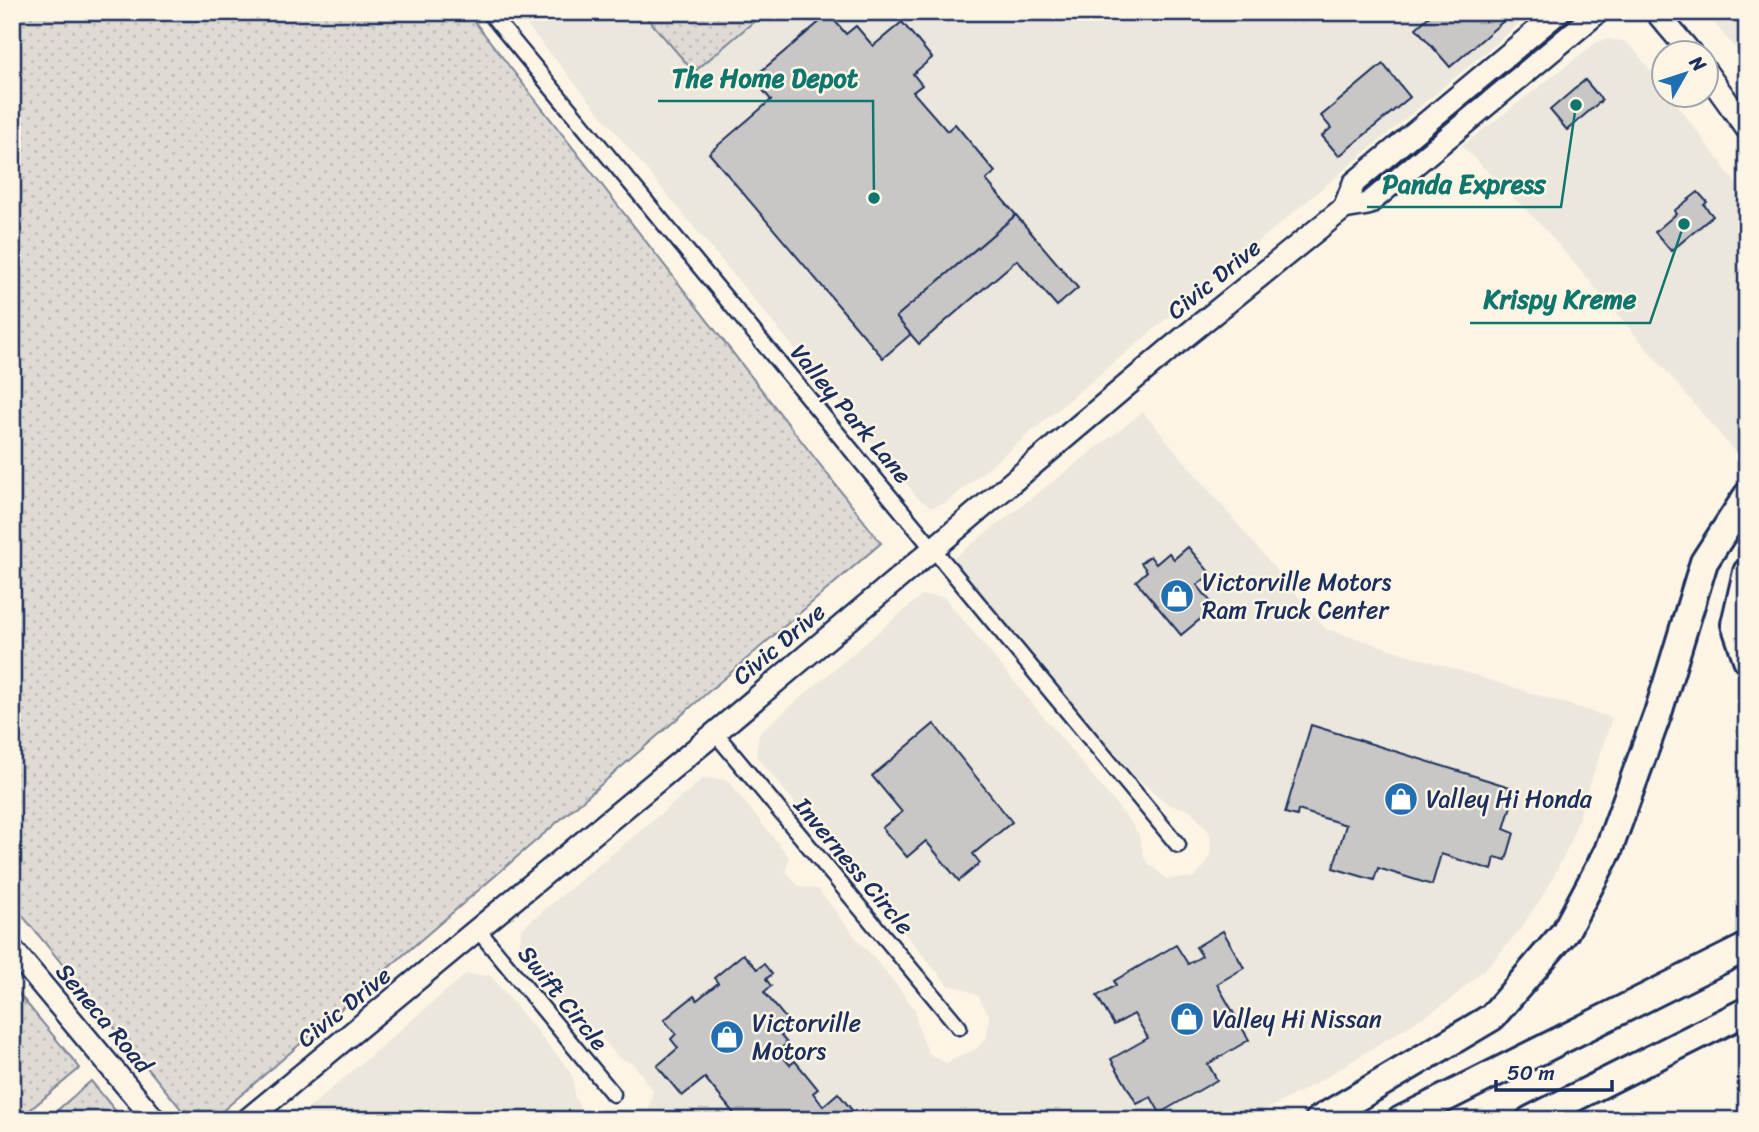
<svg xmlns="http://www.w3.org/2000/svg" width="1759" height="1132" viewBox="0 0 1759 1132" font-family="Sriracha,sans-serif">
  <defs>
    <pattern id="grass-dots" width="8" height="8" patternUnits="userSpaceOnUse" patternTransform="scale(1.75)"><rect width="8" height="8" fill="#dfdbd4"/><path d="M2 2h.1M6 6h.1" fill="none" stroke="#bfbcb8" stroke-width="1.8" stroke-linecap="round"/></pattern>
  </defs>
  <rect width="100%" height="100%" fill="#fcf5e5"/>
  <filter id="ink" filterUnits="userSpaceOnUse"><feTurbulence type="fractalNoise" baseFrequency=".0143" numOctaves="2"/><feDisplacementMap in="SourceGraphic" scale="14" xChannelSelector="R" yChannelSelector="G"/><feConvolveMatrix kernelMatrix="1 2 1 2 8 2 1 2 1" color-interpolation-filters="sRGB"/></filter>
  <g filter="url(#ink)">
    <g fill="#ece7dc">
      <path d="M516,12h125l53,60 71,-60h768l-587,491 -15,4 -13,-9z"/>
      <path d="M1705,12h42v50z"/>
      <path d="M1606,39l18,2 8,6 32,41v6l6,1 77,103v250l-12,4 -191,-224 -82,-82 135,-104z"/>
      <path d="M1143,412l183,217 286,89 -41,123 -22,45 -29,44 -33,37 -38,34 -131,81 -71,38h-616l9,-6 8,-1 5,-23 -8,-9 -3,-6 -9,-11 -15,-7 -23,-27 -15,-4 -61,-74 2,-23 183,-151 23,2 62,77 -3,14 12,15 20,3 39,50 30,34 28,36 2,14 11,30 19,11 4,-4 25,-11 11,-12 2,-22 -11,-19 -13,-7 -17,-4 -192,-229 3,-23 163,-138 22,2 185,223 10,15 5,22 5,7 18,15 28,-2 11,-13 5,-12 -1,-19 -20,-23 -21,-5 -51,-42 -168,-202z"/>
      <path d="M466,974l25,2 78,94 5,11v14l6,13 10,12h-295z"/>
    </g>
    <g fill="url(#grass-dots)" stroke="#7d8599" stroke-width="2">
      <path d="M12,12h455l414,531 -669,577h-22l-178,-217z"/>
      <path d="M642,12h123l-71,60z"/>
      <path d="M14,988l66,80 -62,52h-6v-130z"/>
      <path d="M91,1081l32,39h-77z"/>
    </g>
    <g fill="#c8c7c6" stroke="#1b2f5e" stroke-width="2">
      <path d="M1434,12h80l-64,55 -34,-39z"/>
      <path d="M829,14l17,20 10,-8 17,20 29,-24 30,36 -19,16 9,11 -9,7 34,39 8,-7 40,48 -9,8 30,35 -120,102 15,17 -28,24 -174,-205 62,-53 -18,-22z"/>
      <path d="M1383,64l27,33 -71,59 -17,-20 9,-8 -10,-12z"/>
      <path d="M1585,80l17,20 -35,30 -17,-20z"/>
      <path d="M1698,192l9,10 -3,3 9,11 -42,35 -16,-19 21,-18 -2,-3z"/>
      <path d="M1016,215l62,73 -21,18 -40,-46 -98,84 -23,-27z"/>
      <path d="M1188,547l23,27 -14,11 18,22 -34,28 -45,-54 11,-10 -6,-8 9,-7 6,8 13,-11 5,6z"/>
      <path d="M934,724l78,98 -39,32 7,9 -21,18 -33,-40 -19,16 -25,-29 20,-16 -30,-36z"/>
      <path d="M1311,725l205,64 -12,40 10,4 -8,27 -11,-3 -3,13 -51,-16 -9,31 -54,-17 -4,12 -41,-12 13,-43 -48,-15 -1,6 -12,-3z"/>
      <path d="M1223,931l21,37 -27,16 32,56 -41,24 9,16 -57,33 -9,-16 -14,7 -26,-45 37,-21 -14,-24 -20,11 -17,-29 19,-11 -2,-4 62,-36 12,19 14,-8 -6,-9z"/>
      <path d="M743,954l14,15 7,-5 8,10 -6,5 5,7 -7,6 28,34 -11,10 6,7 -9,8 12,14 5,-4 23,28 -5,4 10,13 15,-13 22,27h-121l-34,-42 -23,18 -25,-30 21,-18 -7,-9 5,-5 -12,-14 30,-24 3,4 21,-17 -4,-5z"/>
    </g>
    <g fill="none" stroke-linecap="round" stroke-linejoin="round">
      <g stroke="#1b2f5e" stroke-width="19">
        <g id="street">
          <path d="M489,12l689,833"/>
          <path d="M715,733l244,294"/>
          <path d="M478,930l135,164"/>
        </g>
      </g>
      <g stroke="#1b2f5e" stroke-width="26">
        <g id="secondary">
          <path d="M1656,12l34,40"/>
          <path d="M1706,72l41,57"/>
          <path d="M1344,208l24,-4 230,-192"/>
          <path d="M12,949l143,171"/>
          <path d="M247,1120l468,-387 456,-385 173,-140 10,-25 205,-171"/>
        </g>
      </g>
      <g stroke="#1b2f5e" stroke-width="32">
        <g id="highway">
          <path d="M1747,572l-12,52 12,35"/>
          <path d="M1319,1120l173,-103 73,-85 43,-81 50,-138 46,-151 43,-66"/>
          <path d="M1401,1120l346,-173"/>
          <path d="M1530,1120l217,-109"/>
        </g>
      </g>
      <use href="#street" stroke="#fcf5e5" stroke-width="14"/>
      <use href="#secondary" stroke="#fcf5e5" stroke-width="21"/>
      <use href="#highway" stroke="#fcf5e5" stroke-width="26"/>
    </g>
  </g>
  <defs>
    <g id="shop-disc" transform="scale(1.75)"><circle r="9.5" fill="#1f6fb2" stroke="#fcf5e5"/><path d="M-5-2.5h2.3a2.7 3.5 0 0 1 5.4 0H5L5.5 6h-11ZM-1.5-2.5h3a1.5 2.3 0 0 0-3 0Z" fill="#fff"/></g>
  </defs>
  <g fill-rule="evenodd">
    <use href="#shop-disc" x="1177" y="596"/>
    <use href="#shop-disc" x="1401" y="799"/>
    <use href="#shop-disc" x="1187" y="1019"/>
    <use href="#shop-disc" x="727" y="1037"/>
  </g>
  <g text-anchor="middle" stroke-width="5" stroke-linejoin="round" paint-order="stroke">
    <g font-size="24" fill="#1b2f5e" stroke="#fcf5e5">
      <text transform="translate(1214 279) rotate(-39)" y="8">Civic Drive</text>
      <text transform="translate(851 414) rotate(50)" y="8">Valley Park Lane</text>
      <text transform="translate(779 644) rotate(-40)" y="8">Civic Drive</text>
      <text transform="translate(854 866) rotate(50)" y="8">Inverness Circle</text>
      <text transform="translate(563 998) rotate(51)" y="8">Swift Circle</text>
      <text transform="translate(344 1007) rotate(-39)" y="8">Civic Drive</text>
      <text transform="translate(104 1018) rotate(50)" y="8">Seneca Road</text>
    </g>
    <g font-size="24" fill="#1b2f5e" stroke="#fcf5e5" text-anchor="start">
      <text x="1202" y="590">Victorville Motors<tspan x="1202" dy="28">Ram Truck Center</tspan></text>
      <text x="1426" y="807">Valley Hi Honda</text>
      <text x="1212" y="1027">Valley Hi Nissan</text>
      <text x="752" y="1031">Victorville<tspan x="752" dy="28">Motors</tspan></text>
    </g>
  </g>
  <path fill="none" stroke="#0f766e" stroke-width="2.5" d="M874 198L873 101H658M1576 105L1561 207H1367M1684 224L1650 323H1470"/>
  <g fill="#0f766e" stroke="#fcf5e5" stroke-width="2.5">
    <circle cx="874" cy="198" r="7"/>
    <circle cx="1576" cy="105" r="7"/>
    <circle cx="1684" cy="224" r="7"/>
  </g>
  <g font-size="26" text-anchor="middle" font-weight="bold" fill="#0f766e" stroke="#fcf5e5" stroke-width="5" stroke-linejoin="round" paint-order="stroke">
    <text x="765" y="87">The Home Depot</text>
    <text x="1464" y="193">Panda Express</text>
    <text x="1560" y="308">Krispy Kreme</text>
  </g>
  <rect width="1759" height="1132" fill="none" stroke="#fcf5e5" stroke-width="42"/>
  <rect x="21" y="21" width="1717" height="1090" fill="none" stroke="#1b2f5e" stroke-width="2.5" filter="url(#ink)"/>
  <g transform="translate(1685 74) rotate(51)"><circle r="33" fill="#fcf5e5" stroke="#a2a6af" stroke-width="2"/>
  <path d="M0-5L12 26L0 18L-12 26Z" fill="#1f6fb2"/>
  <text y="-10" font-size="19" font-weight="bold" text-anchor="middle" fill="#1b2f5e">N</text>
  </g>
  <path d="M1496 1080v10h116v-10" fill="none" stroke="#1b2f5e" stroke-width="3.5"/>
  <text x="1507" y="1080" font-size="21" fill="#1b2f5e" stroke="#fcf5e5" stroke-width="5" paint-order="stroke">50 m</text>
</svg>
